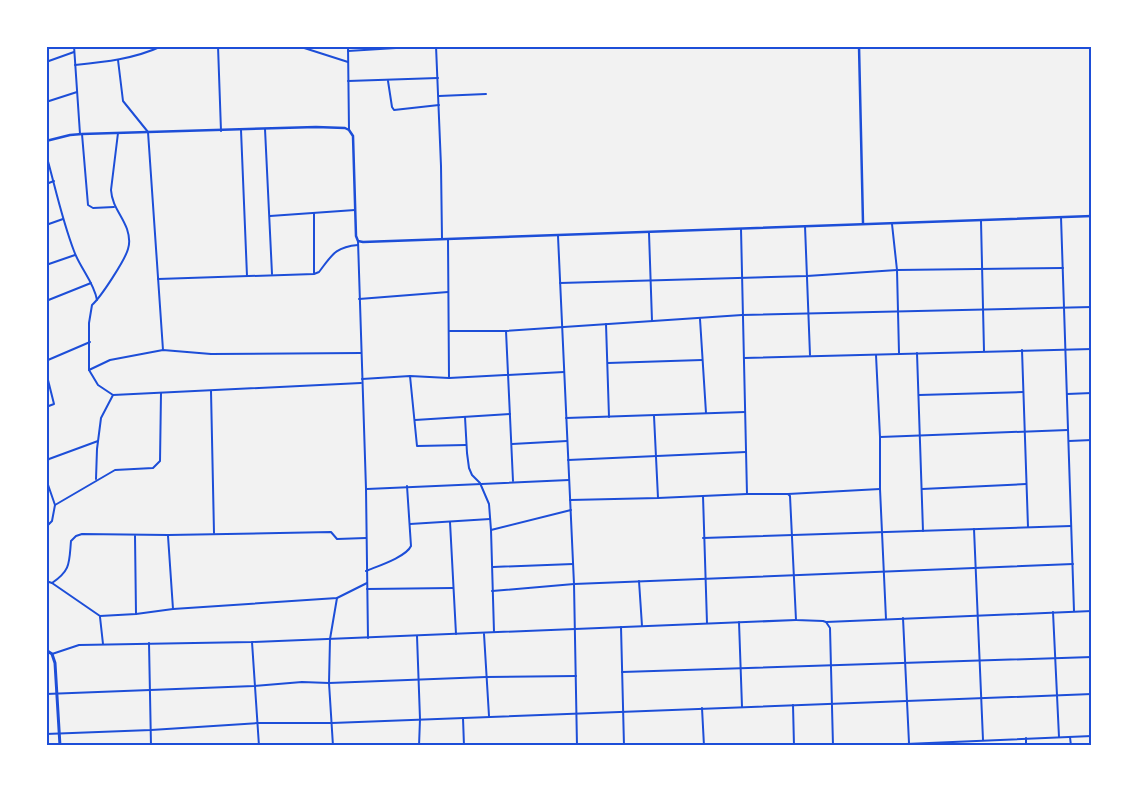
<svg xmlns="http://www.w3.org/2000/svg" width="1138" height="792" viewBox="0 0 1138 792" font-family="Mulish,sans-serif">
  <rect width="100%" height="100%" fill="#f2f2f2"/>
  <g fill="none" stroke-linecap="round" stroke-linejoin="round">
    <g stroke="#1d4ed8" stroke-width="2">
      <path d="M74,46l6,88"/>
      <path d="M218,46l3,85"/>
      <path d="M298,46l50,16"/>
      <path d="M348,46l1,84"/>
      <path d="M436,46l5,120 1,73"/>
      <path d="M348,51l80,-5"/>
      <path d="M118,60l5,41 25,31 15,218"/>
      <path d="M46,62l28,-10"/>
      <path d="M75,65c30,-3 59,-6 87,-19"/>
      <path d="M348,81l90,-3"/>
      <path d="M388,81l4,26 2,3 45,-5"/>
      <path d="M439,96l47,-2"/>
      <path d="M46,102l31,-10"/>
      <path d="M265,129l7,145"/>
      <path d="M241,130l6,146"/>
      <path d="M118,133l-7,57c1,16 11,25 16,39 2,6 3,14 1,20 -3,11 -27,48 -36,56l-3,18v47l9,15 15,10 248,-12"/>
      <path d="M82,134l6,71 5,3 21,-1"/>
      <path d="M46,154c9,32 16,66 28,97 6,17 20,31 23,49"/>
      <path d="M46,184l8,-3"/>
      <path d="M314,213v60"/>
      <path d="M270,216l85,-6"/>
      <path d="M1061,217l13,394"/>
      <path d="M981,221l3,130"/>
      <path d="M892,224l5,46 2,83"/>
      <path d="M46,225l17,-6"/>
      <path d="M805,226l5,129"/>
      <path d="M741,229l6,265h41l2,2 6,124 27,1 3,1 4,6 3,118"/>
      <path d="M649,233l3,88"/>
      <path d="M558,236l16,348 3,162"/>
      <path d="M448,239l1,139"/>
      <path d="M358,241l8,248 2,149"/>
      <path d="M46,265l29,-10"/>
      <path d="M158,279l156,-5 5,-2c13,-17 16,-25 39,-27"/>
      <path d="M560,283l247,-7 90,-6 166,-2"/>
      <path d="M359,299l89,-7"/>
      <path d="M46,301l45,-18"/>
      <path d="M700,319l6,94"/>
      <path d="M606,324l3,93"/>
      <path d="M449,331h57l236,-16 350,-8"/>
      <path d="M506,331l7,150"/>
      <path d="M1022,350l6,177"/>
      <path d="M917,353l6,178"/>
      <path d="M876,355l4,82v52l6,130"/>
      <path d="M744,358l348,-9"/>
      <path d="M46,359l2,21 6,24 -8,3"/>
      <path d="M48,360l42,-18"/>
      <path d="M608,363l94,-3"/>
      <path d="M89,370l21,-10 53,-10 48,4 150,-1"/>
      <path d="M410,376l7,70 49,-1"/>
      <path d="M362,379l48,-3 39,2 115,-6"/>
      <path d="M211,391l3,142"/>
      <path d="M1067,394l25,-1"/>
      <path d="M919,395l104,-3"/>
      <path d="M654,416l4,82"/>
      <path d="M465,417l2,36 2,15 3,7 8,8 9,21 2,26 3,102"/>
      <path d="M566,418l179,-6"/>
      <path d="M415,420l95,-6"/>
      <path d="M880,437l188,-7"/>
      <path d="M1069,441l23,-1"/>
      <path d="M512,444l55,-3"/>
      <path d="M568,460l178,-8"/>
      <path d="M46,463l3,-4 49,-18"/>
      <path d="M46,479l9,26"/>
      <path d="M96,479l1,-30 4,-31 12,-23"/>
      <path d="M367,489l202,-9"/>
      <path d="M922,489l104,-5"/>
      <path d="M788,494l92,-5"/>
      <path d="M703,496l4,127"/>
      <path d="M570,500l88,-2 89,-4"/>
      <path d="M450,522l6,112"/>
      <path d="M410,524l80,-5"/>
      <path d="M46,527l6,-6 3,-16 60,-35 38,-2 7,-7 1,-68"/>
      <path d="M974,529l9,211"/>
      <path d="M491,530l80,-20"/>
      <path d="M135,536l1,78"/>
      <path d="M168,536l5,73"/>
      <path d="M703,538l368,-12"/>
      <path d="M493,567l80,-3"/>
      <path d="M366,571c12,-5 40,-14 45,-25l-4,-60"/>
      <path d="M46,581l6,2c19,-13 17,-20 19,-42l5,-5 6,-2 86,1 163,-3 6,7 29,-1"/>
      <path d="M639,581l3,45"/>
      <path d="M52,583l48,33 36,-2 37,-5 164,-11 30,-15"/>
      <path d="M367,589l86,-1"/>
      <path d="M492,591l82,-7 499,-20"/>
      <path d="M1053,612l6,125"/>
      <path d="M100,617l3,27"/>
      <path d="M903,618l6,125"/>
      <path d="M739,622l3,85"/>
      <path d="M826,622l266,-11"/>
      <path d="M621,627l3,119"/>
      <path d="M484,634l5,82"/>
      <path d="M417,636l3,83 -1,27"/>
      <path d="M252,642l7,104"/>
      <path d="M149,643l2,103"/>
      <path d="M52,654l27,-9 173,-3 544,-22"/>
      <path d="M622,672l470,-15"/>
      <path d="M46,694l208,-8 48,-4 27,1 157,-6 90,-1"/>
      <path d="M793,705l1,41"/>
      <path d="M702,708l2,38"/>
      <path d="M463,718l1,28"/>
      <path d="M46,734l105,-4 107,-7h74l760,-29"/>
      <path d="M1070,737l1,9"/>
      <path d="M1026,738v8"/>
      <path d="M333,746l-4,-63 1,-44 7,-41"/>
      <path d="M858,746l234,-10"/>
    </g>
    <g stroke="#1d4ed8" stroke-width="2.5">
      <path d="M859,46l4,177"/>
      <path d="M46,141l24,-6 12,-1 234,-7 29,1 4,2 4,6 3,100 2,5 5,1 729,-26"/>
    </g>
    <path stroke="#1d4ed8" stroke-width="3" d="M46,650l6,4 3,9 5,83"/>
  </g>
  <rect width="1138" height="792" fill="none" stroke="#ffffff" stroke-width="95"/>
  <rect x="48" y="48" width="1042" height="696" fill="none" stroke="#1d4ed8" stroke-width="2"/>
</svg>
